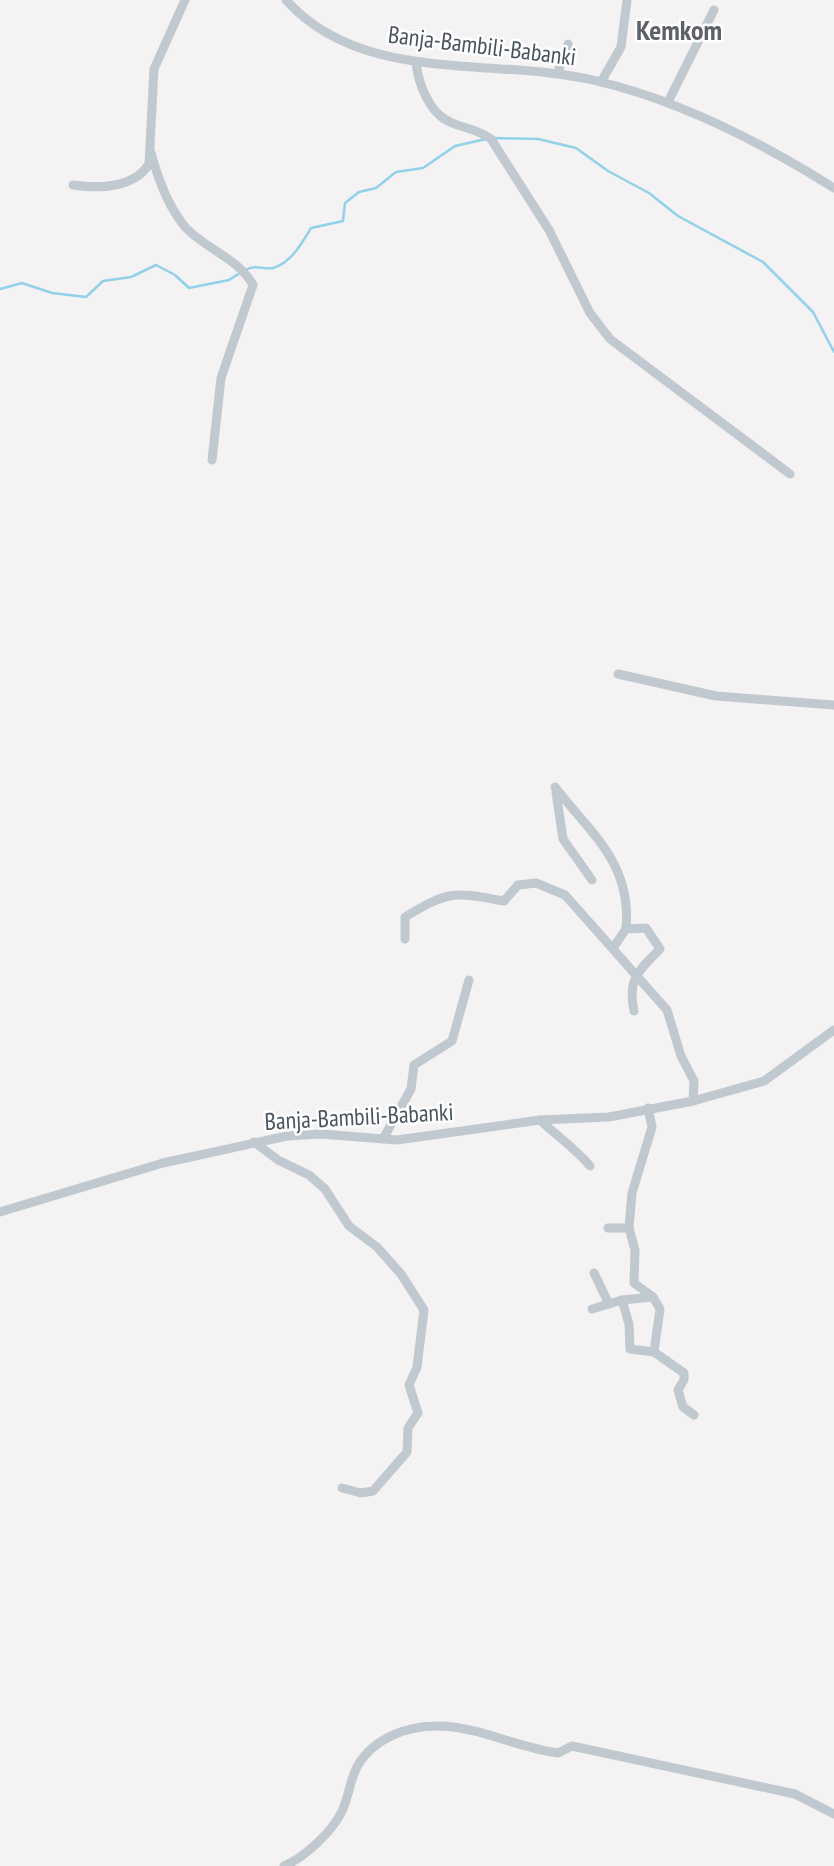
<svg xmlns="http://www.w3.org/2000/svg" width="834" height="1866" viewBox="0 0 834 1866" font-family="'PT Sans Narrow',sans-serif">
  <rect width="100%" height="100%" fill="#f4f2f2"/>
  <g fill="none" stroke-linecap="round" stroke-linejoin="round">
    <g stroke="#92d1ea" stroke-width="2.5">
      <path d="M493,138l45,1 38,9 32,23 41,22 29,23 85,46 50,50 21,40"/>
      <path d="M246,270c9,-6 17,0 27,-2 18,-5 29,-25 38,-40l32,-7 2,-18 14,-11 17,-4 20,-16 27,-4 32,-22 31,-7"/>
      <path d="M0,289l22,-6 30,10 34,4 17,-16 28,-4 25,-12 19,10 14,13 40,-8 11,-7"/>
    </g>
    <g stroke="#c0c8d0" stroke-width="9">
      <path d="M286,0c77,86 208,56 311,81 84,20 164,61 237,107"/>
      <path d="M416,62c2,21 13,51 34,60 15,7 28,7 41,17l58,91 41,83 20,26 180,135"/>
      <path d="M558,72l10,-28"/>
      <path d="M601,82l20,-35 6,-47"/>
      <path d="M668,102l46,-92"/>
      <path d="M151,153c7,26 17,54 35,75 20,21 53,31 67,57l-32,93 -9,82"/>
      <path d="M73,185c26,4 61,3 76,-21l5,-95 31,-69"/>
      <path d="M618,674l98,22 118,9"/>
      <path d="M555,787c36,47 77,76 71,142"/>
      <path d="M556,792l7,47 29,41"/>
      <path d="M405,939v-22c45,-27 48,-25 99,-16l14,-16 18,-2 29,12 102,115 14,46 13,25 -1,20"/>
      <path d="M613,948l13,-19 20,-1 14,21c-21,21 -33,30 -26,62"/>
      <path d="M540,1120c17,16 36,29 50,46"/>
      <path d="M383,1139l28,-50 3,-24 38,-24 17,-61"/>
      <path d="M254,1142l24,18 31,15 16,14 24,37 28,21 24,27 23,36 -7,57 -8,18 9,28 -10,15 -1,24 -34,39 -12,2 -19,-5"/>
      <path d="M0,1212l163,-49 124,-27 34,-2 76,6 143,-20 69,-3 84,-16 71,-20 70,-51"/>
      <path d="M608,1228h21l3,-35 20,-66 -4,-19"/>
      <path d="M594,1273l15,31"/>
      <path d="M622,1300l7,24 1,25 24,3 6,-43 -7,-12"/>
      <path d="M592,1309l30,-9 31,-3 -19,-14 1,-33 -6,-22"/>
      <path d="M654,1352l30,21v7l-6,10 5,17 11,8"/>
      <path d="M284,1866c20,-8 49,-35 58,-55 7,-15 8,-32 16,-46 16,-27 49,-39 79,-39 42,0 80,22 121,27l14,-7 223,48 39,20"/>
    </g>
  </g>
  <g text-anchor="middle" stroke-width="5" stroke-linejoin="round" paint-order="stroke">
    <g font-size="24" fill="#4a545f" stroke="#fff">
      <text transform="translate(482 46) rotate(7)" y="8">Banja-Bambili-Babanki</text>
      <text transform="translate(359 1117) rotate(-3)" y="8">Banja-Bambili-Babanki</text>
    </g>
    <g font-size="28" font-weight="bold" fill="#5e6166" stroke="#fff">
      <text x="679" y="40">Kemkom</text>
    </g>
  </g>
</svg>
